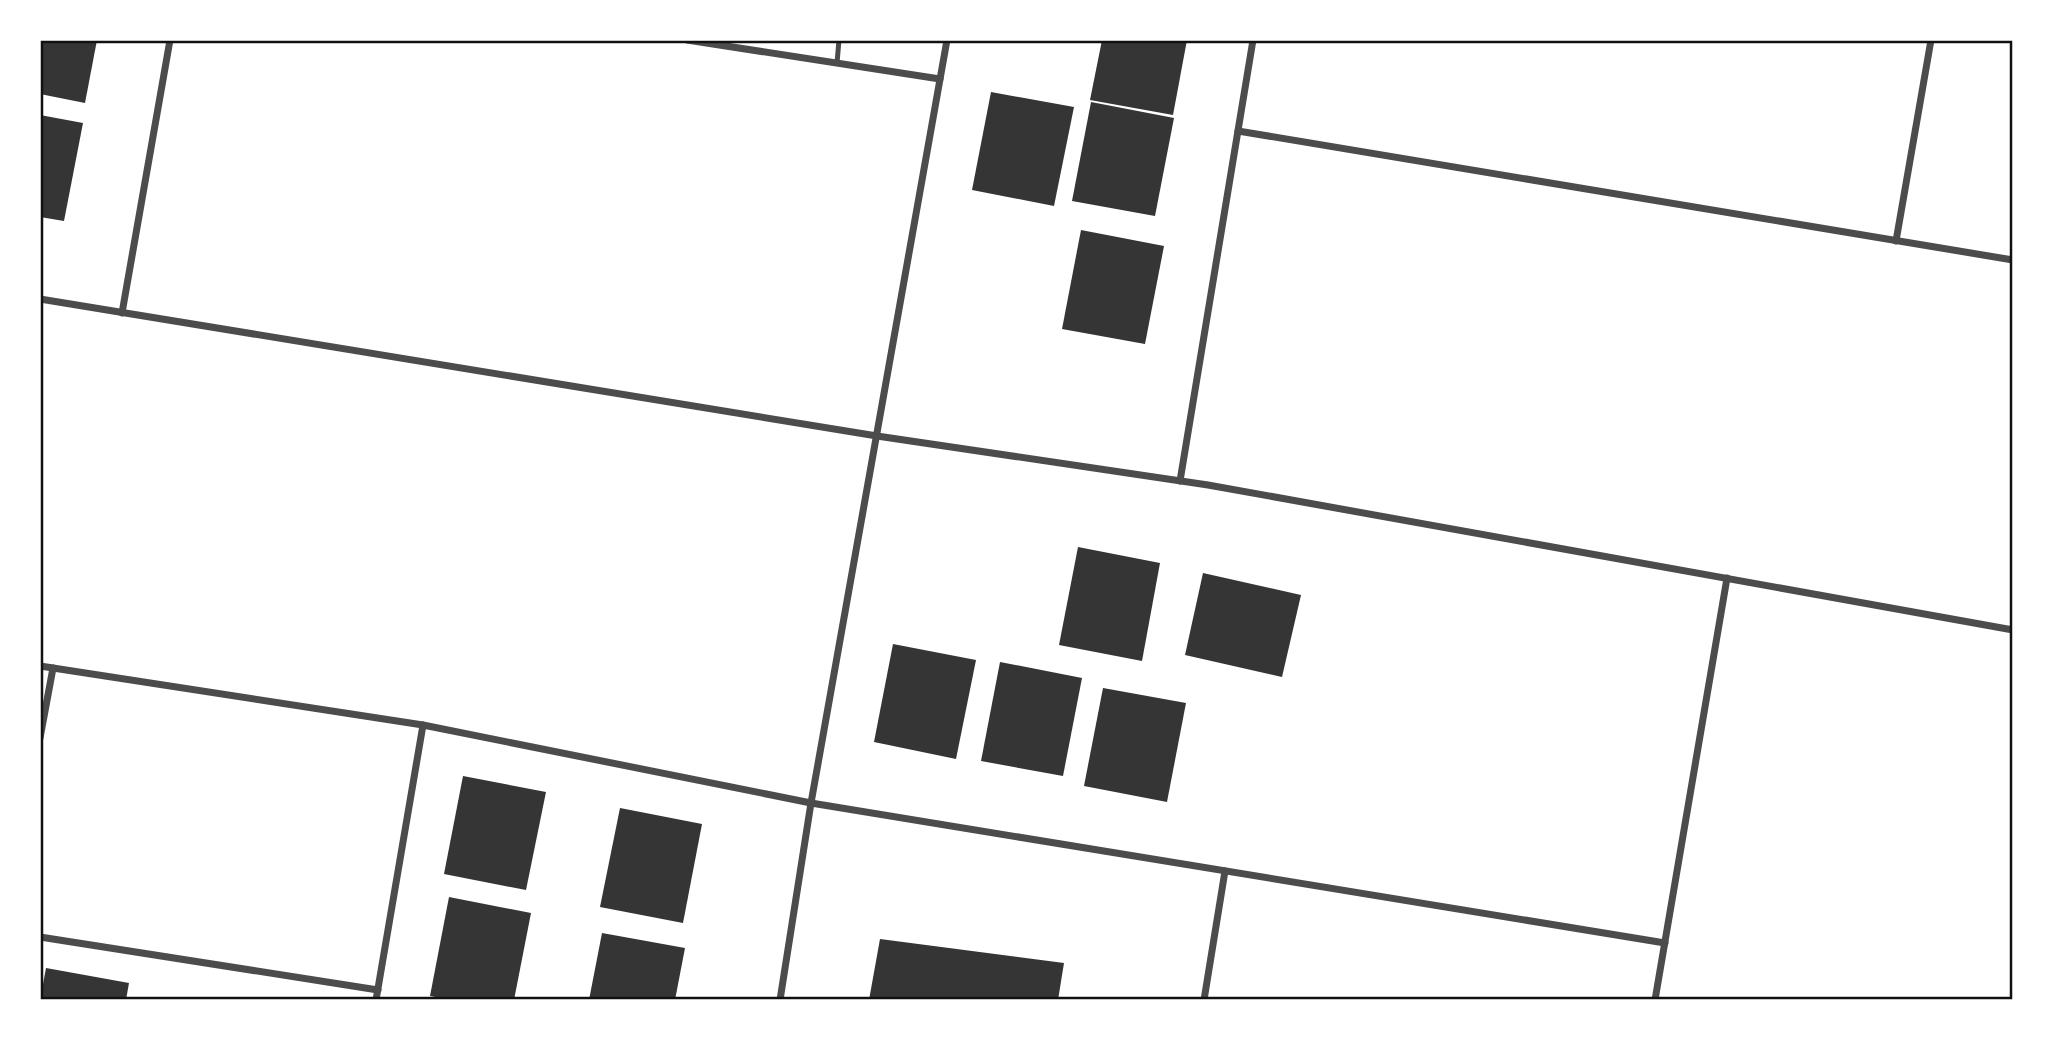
<svg xmlns="http://www.w3.org/2000/svg" width="2053" height="1040" viewBox="0 0 2053 1040" font-family="Raleway,sans-serif">
  <rect width="100%" height="100%" fill="#fff"/>
  <g fill="#353535">
    <path d="M40,40h57l-12,63 -45,-9z"/>
    <path d="M1102,40h85l-14,75 -83,-15z"/>
    <path d="M991,92l83,15 -20,99 -82,-16z"/>
    <path d="M1091,102l83,16 -19,98 -83,-15z"/>
    <path d="M40,115l43,8 -19,98 -24,-4z"/>
    <path d="M1081,230l83,16 -19,98 -83,-15z"/>
    <path d="M1078,547l82,16 -18,98 -83,-16z"/>
    <path d="M1203,573l98,22 -19,82 -97,-22z"/>
    <path d="M893,644l83,16 -20,99 -82,-17z"/>
    <path d="M1000,662l82,16 -19,98 -82,-15z"/>
    <path d="M1103,688l83,15 -19,99 -83,-16z"/>
    <path d="M463,776l83,16 -20,98 -82,-16z"/>
    <path d="M620,808l82,16 -19,99 -83,-16z"/>
    <path d="M449,897l82,16 -17,87h-62l-22,-4z"/>
    <path d="M602,933l83,15 -10,52h-86z"/>
    <path d="M880,939l184,24 -6,37h-189z"/>
    <path d="M46,968l83,15 -3,17h-86z"/>
  </g>
  <g fill="none" stroke-linecap="round" stroke-linejoin="round">
    <path stroke="#4c4c4c" stroke-width="5" d="M837,63l2,-23"/>
    <g stroke="#4c4c4c" stroke-width="7">
      <path d="M687,40l253,39"/>
      <path d="M1238,131l775,129"/>
      <path d="M1896,241l35,-201"/>
      <path d="M40,299l837,137 331,49 805,145"/>
      <path d="M122,313l48,-273"/>
      <path d="M1180,481l73,-441"/>
      <path d="M40,666l383,59 388,78 854,140"/>
      <path d="M40,738l13,-70"/>
      <path d="M40,937l338,53"/>
      <path d="M376,1000l47,-275"/>
      <path d="M780,1000l31,-197 136,-763"/>
      <path d="M1204,1000l21,-129"/>
      <path d="M1655,1000l72,-422"/>
    </g>
  </g>
  <rect width="2053" height="1040" fill="none" stroke="#ffffff" stroke-width="84"/>
  <rect x="42" y="42" width="1969" height="956" fill="none" stroke="#111" stroke-width="2.5"/>
</svg>
